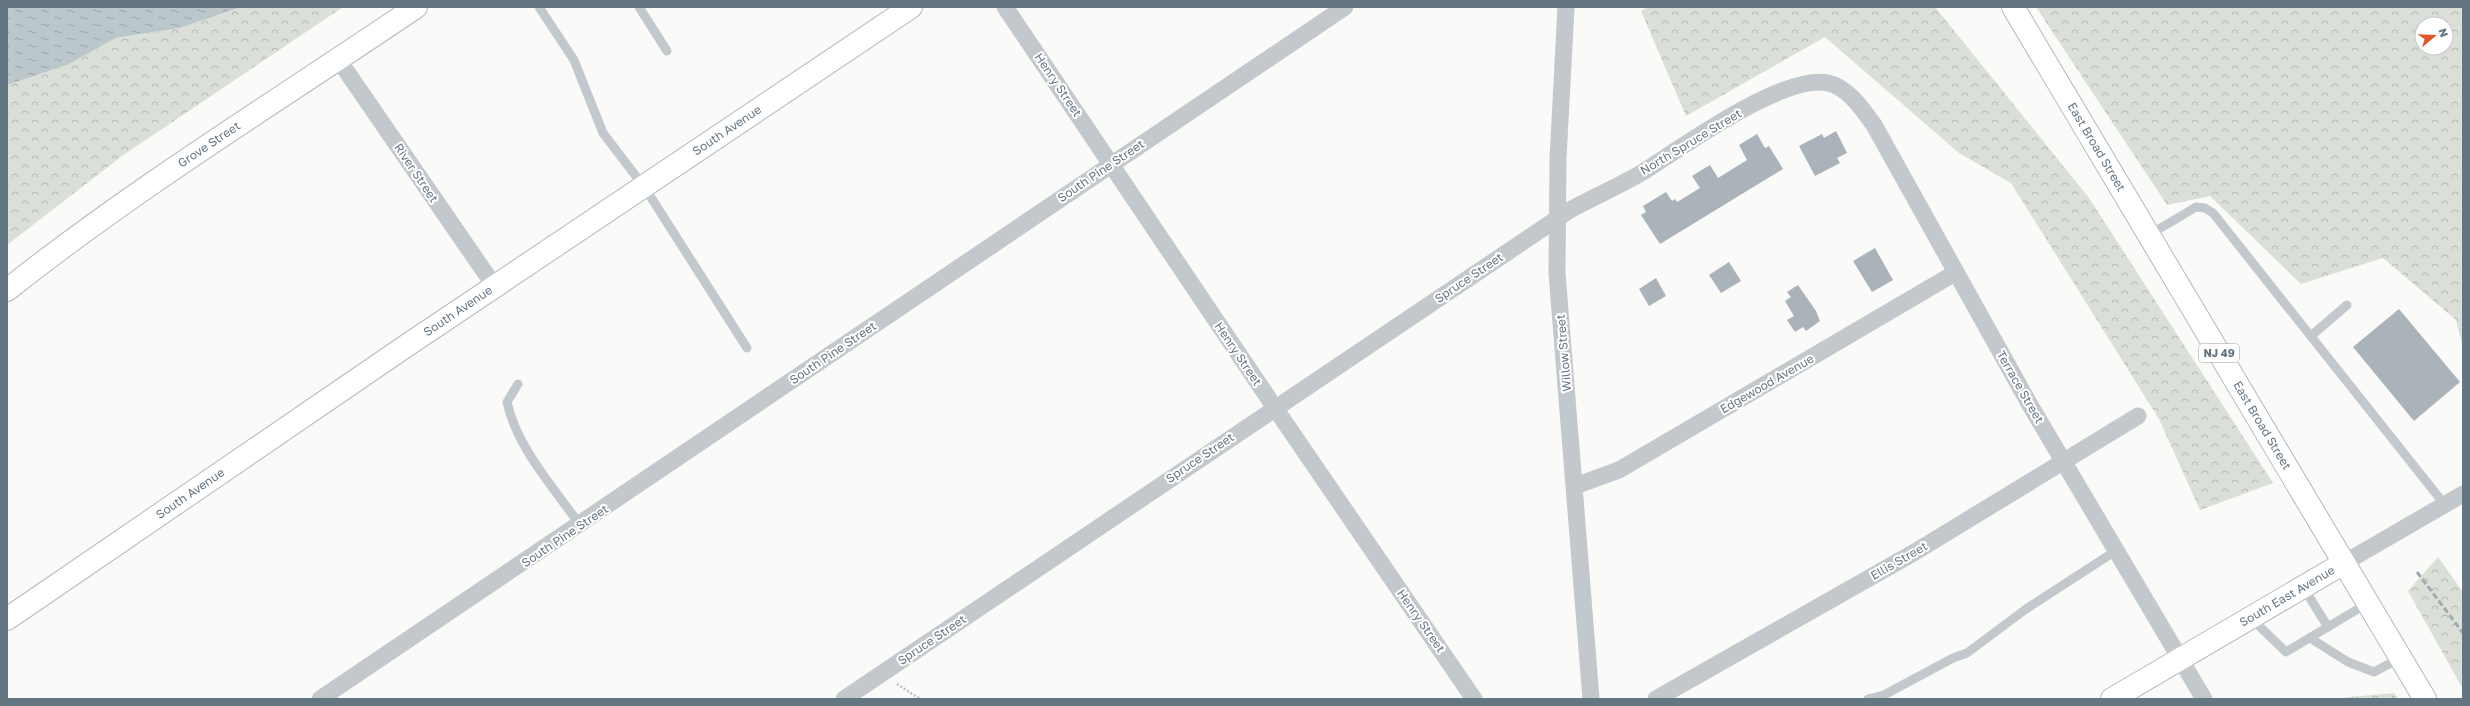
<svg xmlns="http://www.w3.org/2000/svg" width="2470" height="706" viewBox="0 0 2470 706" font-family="'Golos Text',sans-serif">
  <defs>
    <pattern id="forest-crowns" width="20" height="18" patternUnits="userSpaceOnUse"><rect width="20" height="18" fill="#dadfd7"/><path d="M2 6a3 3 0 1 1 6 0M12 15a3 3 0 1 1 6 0" fill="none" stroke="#b4b9b4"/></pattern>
    <pattern id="water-ripples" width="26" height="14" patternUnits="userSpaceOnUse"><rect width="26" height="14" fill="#bbc7cb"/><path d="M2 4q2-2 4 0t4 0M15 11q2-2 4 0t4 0" fill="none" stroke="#9ca6aa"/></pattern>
  </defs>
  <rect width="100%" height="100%" fill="#fafaf8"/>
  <g fill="url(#forest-crowns)" fill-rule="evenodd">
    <path d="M241,7h102l-221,149 -115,89v-160l60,-20 49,-27 64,-10z"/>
    <path d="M1649,7h286l154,191 184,285 -73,27 -41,-91 -148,-236 -52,-30 -134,-116 -139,79 -45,-105z"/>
    <path d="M2036,7h427v341l-7,-28 -73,-62 -82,26 -91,-88 -43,9zM2422,24h24v24h-24z"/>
    <path d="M2438,557l25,35v97l-55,-98z"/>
    <path d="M2394,693l4,6h-69z"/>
  </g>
  <path fill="url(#water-ripples)" d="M7,7h234l-61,21 -64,10 -49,27 -60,20z"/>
  <g fill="#aab3b9">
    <path d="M1836,131l11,22 -10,5 3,5 -25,13 -16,-30 23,-12 2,4z"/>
    <path d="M1757,134l8,14 4,-2 14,23 -123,75 -19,-29 5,-3 -3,-6 23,-14 6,9 3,-2 2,3 23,-14 -8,-12 18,-11 8,13 29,-18 -8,-15z"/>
    <path d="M1875,248l18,32 -21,12 -19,-31z"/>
    <path d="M1729,262l12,19 -20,12 -12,-18z"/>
    <path d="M1656,278l10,18 -17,10 -10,-17z"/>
    <path d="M1798,285l18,26 4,10 -14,10 -3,-4 -8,5 -8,-12 7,-4 -9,-15 6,-4 -4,-5z"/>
    <path d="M2399,309l61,73 -46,39 -61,-74z"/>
  </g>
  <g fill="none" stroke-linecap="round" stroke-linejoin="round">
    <g stroke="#b3babf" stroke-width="24">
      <g id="secondary">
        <path id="s1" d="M7,290c130,-103 272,-190 409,-283"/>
        <path id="s2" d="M7,619l399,-273 505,-339"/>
        <path id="s3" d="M2112,699l232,-136"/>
      </g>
    </g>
    <g stroke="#b4b9bd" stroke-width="24">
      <g id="highway">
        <path id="s4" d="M2013,7l412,692"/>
      </g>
    </g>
    <path stroke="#bbbfc2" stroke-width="2.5" stroke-dasharray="2 2" stroke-linecap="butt" d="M897,684l23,15"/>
    <g stroke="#c3c8cc" stroke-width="9">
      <path d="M539,7l35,53 29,73 42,55 102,160"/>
      <path d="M639,7l28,44"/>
      <path d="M2149,235l47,-28 9,1 8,5 232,292"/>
      <path d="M2311,336l36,-31"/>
      <path d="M518,384l-11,18c10,46 47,86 73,123"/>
      <path d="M2303,587l25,40"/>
      <path d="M2251,618l35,34 82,-49"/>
      <path d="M2310,638l38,24 26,10 26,-14"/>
      <path d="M1868,699l16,-4 69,-37 14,-5 59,-44 91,-59"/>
    </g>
    <g stroke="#c3c8cc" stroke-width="17">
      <path d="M1005,7l270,401 199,291"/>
      <path d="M1566,7l-8,152 -1,114 34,426"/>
      <path d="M338,59l157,228"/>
      <path d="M1575,486l44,-16 336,-197"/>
      <path d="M2344,563l119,-69"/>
      <path d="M320,699l1025,-692"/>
      <path d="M844,699l726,-489c24,-13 49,-24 73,-38 38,-24 141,-99 185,-89 20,4 35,27 46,42l156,280 174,294"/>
      <path d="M1656,699l259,-147 223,-136"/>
    </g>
    <use href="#secondary" stroke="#fff" stroke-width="22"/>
    <use href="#highway" stroke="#fff" stroke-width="22"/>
    <path stroke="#a2aab0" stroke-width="3" stroke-dasharray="6 3" stroke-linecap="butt" d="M2417,572l46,61"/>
  </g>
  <g text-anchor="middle" stroke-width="4" stroke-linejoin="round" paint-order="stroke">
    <rect fill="#fff" stroke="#939fa8" stroke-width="1" x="2199" y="344" width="40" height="18" rx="3"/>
    <g font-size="11" font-weight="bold" fill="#657683">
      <text x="2219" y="357">NJ 49</text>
    </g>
    <g font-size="12" fill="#657683" stroke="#fff">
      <text transform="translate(1058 85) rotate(56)" y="4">Henry Street</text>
      <text dy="4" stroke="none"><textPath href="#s2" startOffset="870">South Avenue</textPath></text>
      <text transform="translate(1691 142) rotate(-31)" y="4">North Spruce Street</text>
      <text dy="4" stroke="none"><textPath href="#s1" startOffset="249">Grove Street</textPath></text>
      <text dy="4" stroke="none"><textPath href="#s4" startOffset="163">East Broad Street</textPath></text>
      <text transform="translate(1101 171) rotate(-34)" y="4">South Pine Street</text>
      <text transform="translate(416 173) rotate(56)" y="4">River Street</text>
      <text transform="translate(1469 278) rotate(-34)" y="4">Spruce Street</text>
      <text dy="4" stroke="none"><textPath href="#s2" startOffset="546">South Avenue</textPath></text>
      <text transform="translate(833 353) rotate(-34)" y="4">South Pine Street</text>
      <text transform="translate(1564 353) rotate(-95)" y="4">Willow Street</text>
      <text transform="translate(1238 354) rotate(56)" y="4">Henry Street</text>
      <text transform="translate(1767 384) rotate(-30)" y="4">Edgewood Avenue</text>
      <text transform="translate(2020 387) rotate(60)" y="4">Terrace Street</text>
      <text dy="4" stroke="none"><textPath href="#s4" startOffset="487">East Broad Street</textPath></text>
      <text transform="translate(1200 458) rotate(-34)" y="4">Spruce Street</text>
      <text dy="4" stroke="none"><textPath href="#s2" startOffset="222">South Avenue</textPath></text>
      <text transform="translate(565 536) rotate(-34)" y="4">South Pine Street</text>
      <text transform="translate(1899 561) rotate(-30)" y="4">Ellis Street</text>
      <text dy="4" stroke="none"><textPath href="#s3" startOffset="203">South East Avenue</textPath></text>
      <text transform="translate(1421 621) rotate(55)" y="4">Henry Street</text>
      <text transform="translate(932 640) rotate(-34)" y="4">Spruce Street</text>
    </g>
  </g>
  <rect width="2470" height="706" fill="none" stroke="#657683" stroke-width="16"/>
  <g transform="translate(2434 36) rotate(71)"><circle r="19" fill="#ffffff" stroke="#c1c8cd"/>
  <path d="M0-3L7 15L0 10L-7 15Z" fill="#e4572e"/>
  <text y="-6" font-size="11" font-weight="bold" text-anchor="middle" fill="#657683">N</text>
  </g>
</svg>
